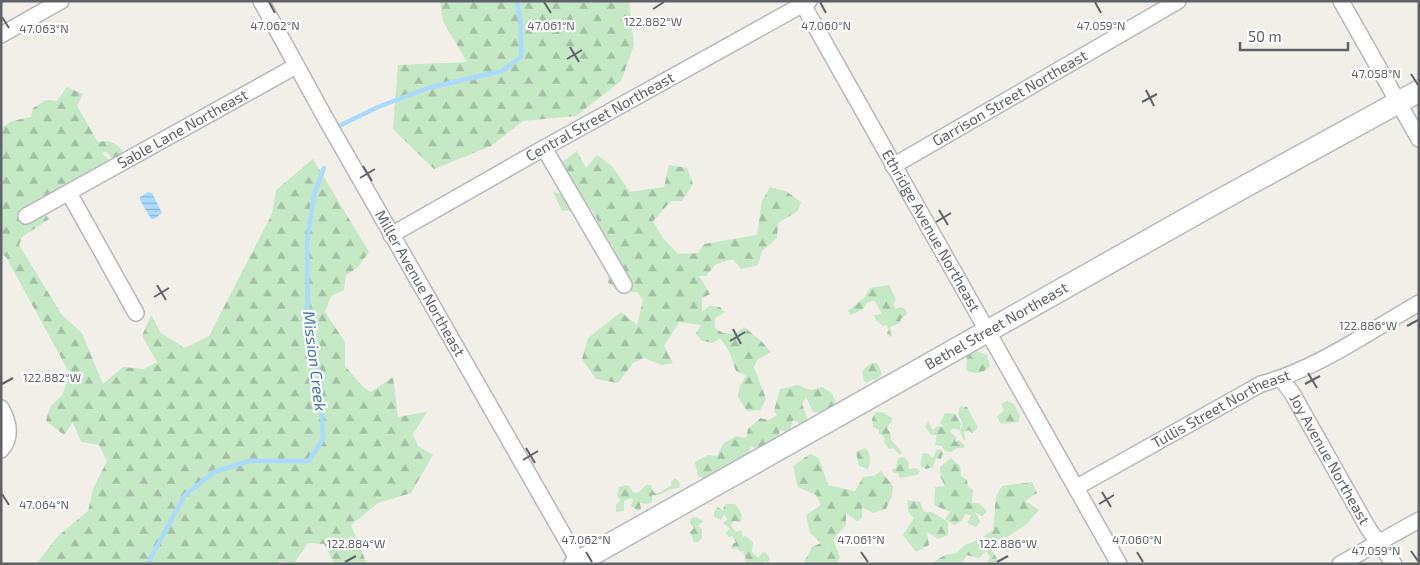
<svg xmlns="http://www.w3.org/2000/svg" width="1420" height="565" viewBox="0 0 1420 565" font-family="'Exo 2',sans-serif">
  <defs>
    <pattern id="forest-firs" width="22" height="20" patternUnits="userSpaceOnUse" patternTransform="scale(1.25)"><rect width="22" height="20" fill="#c5e8c5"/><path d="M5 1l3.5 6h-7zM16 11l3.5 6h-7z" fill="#a3c0a4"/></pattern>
    <pattern id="water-rules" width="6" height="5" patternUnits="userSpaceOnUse" patternTransform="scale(1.25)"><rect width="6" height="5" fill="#aadaff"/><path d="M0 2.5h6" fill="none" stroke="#8eb4d2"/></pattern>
  </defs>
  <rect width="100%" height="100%" fill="#f1efe8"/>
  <g fill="url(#forest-firs)">
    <path d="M440,1h189l5,44 -13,36 -45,35 -53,5 -32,25 -57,23 -41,-40 5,-64 69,-3 -24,-41z"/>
    <path d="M67,87l16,7 -6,12 21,36c11,-2 16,0 24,8l-3,9h-7l-5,-7 -5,1 7,7 -69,39v8l-22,8 8,6 19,-7 4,5 -27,18 -3,8 43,70 20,18 21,51 20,-17 21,2 13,-7 -15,-26 9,-21 10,18 24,15 24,-12 63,-122 4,-24 37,-31 56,93 -12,16 -11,7 -2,15 -13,6 -6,16 20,30v24l18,21 8,5 22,-15 5,40 29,-5 -14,22 5,12 15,9 -22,38 -33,10 -27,22 16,39h-32l-11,-20 -16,-1 -14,20 -14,-2 -3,3h-241l22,-28 30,-25 5,-22 14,-28 -8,-16 -18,-3 -8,-20 -9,13 -18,-14 4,-14 13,-13 6,-22 -63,-115 -5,-3v-126l11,-7 19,-4 2,-9 13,-8 11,1z"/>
    <path d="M577,151l9,17 11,-13 15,11 18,26 34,-5 5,-22 18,3 6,16 -11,17h-11l-18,20 9,16 16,17 20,-1 6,-9 53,-9 5,-34 8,-14 16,4 15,11 -3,9 -20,12 -1,15 -15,13 -4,14 -17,4 -8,-10 -17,5 -10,12h-7l11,18 -8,4v14l7,-6 11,1 5,5 -10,6v10l8,5 12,1 9,-7 17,14 10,11 -14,8 -3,7 12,32 -6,11 -13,1 -9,-14 2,-11 6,-10 -10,-5 -7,-20 -9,-13 -7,5 -11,-2 -6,-8 5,-8 -22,-3 -15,24 9,17 -11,2 -18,-7 -11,5 -15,20 -22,-4 -14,-20 6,-21 33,-26 16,13 6,-25 -6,-8 -20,-2 -9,-8 5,-36 -10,-9 -6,-18 -6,-10 -29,2 -9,-19 27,5 -21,-32z"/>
    <path d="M889,285l7,15 -3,4 3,5 4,-2 5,2 2,5 -6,5 -1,4 -10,4 2,8 -2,2 -3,-4 2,-4 -3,-4 -3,1 -6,-5 -3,-6 8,-1 -8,-14 -7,3 -4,6 -12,6 -3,-4 17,-14 5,-9z"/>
    <path d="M976,351l11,4 3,11c-8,8 -13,9 -24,4l1,-15z"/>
    <path d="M871,363h6l5,10 -5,7 -4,-1 -6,4 -3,-2 -2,-10z"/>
    <path d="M798,385l13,5 11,-3 10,6 4,11 -14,9 -9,-1 -7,-15 -4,7 6,17 -6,4 -9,-5 -4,12 -9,-2 -3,14 -13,9 -12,-7 -12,21 -10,3h-11l-5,14 -16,-8 -3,-14 13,-7 9,1 6,-12 13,-8 10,2 2,-9 12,-11 9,2 8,-5 -3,-4 6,-22z"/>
    <path d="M1007,401l7,3 6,12 -2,6 -17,2 -4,-7 7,-7 -3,-6z"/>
    <path d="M960,406l7,1 11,21 -6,5 -3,-3 -5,2 1,8h-2l-3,-10c4,-6 2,-9 -2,-15z"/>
    <path d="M876,412h6l10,6v3l-5,7 4,7v5l11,12 -2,3 -7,-7 -4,1 -5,-7 1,-4 -6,-5v-3l-6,-3 -1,-8z"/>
    <path d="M945,413l10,1 6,10 -1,6 -7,-2 -3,4 6,5 -1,5 4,-2 6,6 -2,2h-6l-6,4 -6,-1 -3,-5 -7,-1 2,-10h-6l-6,-8 3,-5 5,8 5,-4 6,1 -4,-4z"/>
    <path d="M865,448c7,7 6,13 3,21l-9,-3 -3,-14z"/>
    <path d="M940,449l3,4 -2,6 -5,-1 -3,9 -7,2 -6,-4 3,-12 6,1 3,4 2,-2 2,-6z"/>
    <path d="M810,454l9,4 9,27 27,6 8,-14 11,-1 7,-5 12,15 -1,10 -6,13 -13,4 -11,-6v12l-5,2 -11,-8v12l-13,14 7,19 -5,6h-30l-1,-2 8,-15 9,-4 -11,-10 -4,-18 15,-10 -5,-10 -18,-8 -5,-21z"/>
    <path d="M904,457l5,6 -1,6 8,-1 4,3 -3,4 -17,3 -2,-5h-5l-1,-4 4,-1 2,-10z"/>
    <path d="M951,458l9,8 1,10 6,4 1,7 5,3 -1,13h7l8,8 -5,5 -7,-4 5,10 -4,5 -9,-4 4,-8 -6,-1 -3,7 -8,4 -9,-6 5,-7 -16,-7 1,-18 10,-1 -4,-8 -1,-11z"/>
    <path d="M675,478l5,5 -1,5c-10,-1 -17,9 -27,7v8l-7,1 -5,-1 1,6 -3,2 -7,-5 2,-5 -2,-3 -7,3v10l-8,1v-7l5,-5 -4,-4 2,-9 9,-2 6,8 5,-1 7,-7h5l2,6 4,3 15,-9 -1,-3z"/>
    <path d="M1032,482l5,11 -12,8 14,9 -12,14 -40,26 4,-1 9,15h-14l4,-7 -4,-6 -7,7 -13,-3 -3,7 -4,2h-29l15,-9 11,-2 9,-8 15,-6 13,-9 3,-34 6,-10z"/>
    <path d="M907,500l13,2 4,10h8l16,10v13l-10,4 -11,-7 2,13 -13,7 -13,-17 11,-17 -5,-5z"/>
    <path d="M725,504h10l7,10 -1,8 -8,-1 -2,5 5,6 5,-2 2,8 2,-2 8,6 -1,10 6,6 5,-6 3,1 4,6 -2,3 -4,-1v3h-21l3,-3 -3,-10 -2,1 -5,-4 -5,1 2,-5 3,-2 -4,-6 -3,1 -3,-5 4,-3 -7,-6 5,-4 -4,-5 -3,6 -7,-3v-6l4,-4 5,4z"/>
    <path d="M696,517l7,4 -5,5 4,3v9l-4,4h-4l-4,-10 4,-4 -4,-5 1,-5z"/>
  </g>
  <path fill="url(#water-rules)" d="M148,192l4,1 10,20 -8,6h-3l-11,-19v-3z"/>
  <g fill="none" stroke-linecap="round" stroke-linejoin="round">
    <g stroke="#aadaff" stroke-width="4.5">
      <path d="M339,126l39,-19 50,-19 74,-17 19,-14v-31l-4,-25"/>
      <path d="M149,564l2,-7 34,-62 29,-23 36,-11h59l14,-22 -3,-60 -12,-61 -1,-76 7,-47 10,-27"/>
    </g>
    <g stroke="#b5b8bc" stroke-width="18">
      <g id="street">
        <path id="s1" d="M261,1l66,120 253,443"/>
        <path id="s2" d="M801,1l318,563"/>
        <path d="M1341,1l78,138"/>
        <path d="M1,35l60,-34"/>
        <path d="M544,148l80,137"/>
        <path id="s3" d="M893,166l285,-165"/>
        <path d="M69,193l67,120"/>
        <path id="s4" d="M26,216l270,-150"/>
        <path id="s5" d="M391,235l153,-87 265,-147"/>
        <path id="s6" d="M1281,379l11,14 76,135 26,36"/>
        <path d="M1,408c8,14 11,29 0,42"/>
        <path id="s7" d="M1077,487l184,-103c54,-14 109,-53 158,-81"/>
        <path d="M1340,564l79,-44"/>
      </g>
    </g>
    <g stroke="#b6babf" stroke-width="24">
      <g id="secondary">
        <path id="s8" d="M575,564l638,-360 206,-113"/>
      </g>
    </g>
    <use href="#street" stroke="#fff" stroke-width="15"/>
    <use href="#secondary" stroke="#fff" stroke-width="21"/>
  </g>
  <path fill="none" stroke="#5f6368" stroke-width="2" d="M269,2l6,11M544,2l7,11M820,2l6,11M1095,2l6,11M653,9l11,-7M2,17l7,11M570,47l9,15M567,59l15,-9M1411,74l7,11M1146,90l8,16M1142,102l15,-8M363,166l9,15M360,178l15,-9M939,210l9,15M936,222l15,-9M157,285l9,15M154,297l15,-9M1407,326l11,-6M733,329l8,15M730,341l15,-9M1308,373l9,15M2,384l11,-6M1305,384l15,-8M526,448l9,15M523,460l15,-9M1102,492l9,15M2,494l7,11M1099,504l15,-9M1411,551l7,10M586,552l6,10M861,552l7,10M1137,552l6,10M345,562l11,-6M997,562l11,-6"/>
  <g text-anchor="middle" stroke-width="4.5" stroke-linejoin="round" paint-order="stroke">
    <g font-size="15" fill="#5f6368" stroke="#fff">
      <text dy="5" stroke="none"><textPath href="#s3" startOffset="135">Garrison Street Northeast</textPath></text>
      <text dy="5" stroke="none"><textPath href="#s5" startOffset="240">Central Street Northeast</textPath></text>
      <text dy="5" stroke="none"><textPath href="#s4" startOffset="179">Sable Lane Northeast</textPath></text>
      <text dy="5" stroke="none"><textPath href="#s2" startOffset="264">Ethridge Avenue Northeast</textPath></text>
      <text dy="5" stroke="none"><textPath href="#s1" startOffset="324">Miller Avenue Northeast</textPath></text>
      <text dy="5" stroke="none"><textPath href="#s8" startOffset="484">Bethel Street Northeast</textPath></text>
      <text dy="5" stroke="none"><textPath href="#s7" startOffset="164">Tullis Street Northeast</textPath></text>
      <text dy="5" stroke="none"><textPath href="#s6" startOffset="94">Joy Avenue Northeast</textPath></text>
    </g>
    <g font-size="16" font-style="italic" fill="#4174aa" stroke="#fff">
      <text transform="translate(315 361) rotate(83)" y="6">Mission Creek</text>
    </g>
  </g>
  <g font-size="12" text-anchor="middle" fill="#5f6368" stroke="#fff" stroke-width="4.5" stroke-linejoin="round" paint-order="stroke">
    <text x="653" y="26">122.882°W</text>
    <text x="275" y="30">47.062°N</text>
    <text x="551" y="30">47.061°N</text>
    <text x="826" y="30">47.060°N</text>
    <text x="1101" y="30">47.059°N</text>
    <text x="44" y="33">47.063°N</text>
    <text x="1376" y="78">47.058°N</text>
    <text x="1368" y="330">122.886°W</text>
    <text x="52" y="382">122.882°W</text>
    <text x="44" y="509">47.064°N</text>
    <text x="586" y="544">47.062°N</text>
    <text x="861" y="544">47.061°N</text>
    <text x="1137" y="544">47.060°N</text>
    <text x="356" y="548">122.884°W</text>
    <text x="1008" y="548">122.886°W</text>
    <text x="1376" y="555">47.059°N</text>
  </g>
  <rect width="1420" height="565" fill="none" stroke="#5f6368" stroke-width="5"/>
  <path d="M1240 42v8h108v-8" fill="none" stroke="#5f6368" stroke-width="2.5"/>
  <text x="1248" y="42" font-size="15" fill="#5f6368" stroke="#ffffff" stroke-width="4" paint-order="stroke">50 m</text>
</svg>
